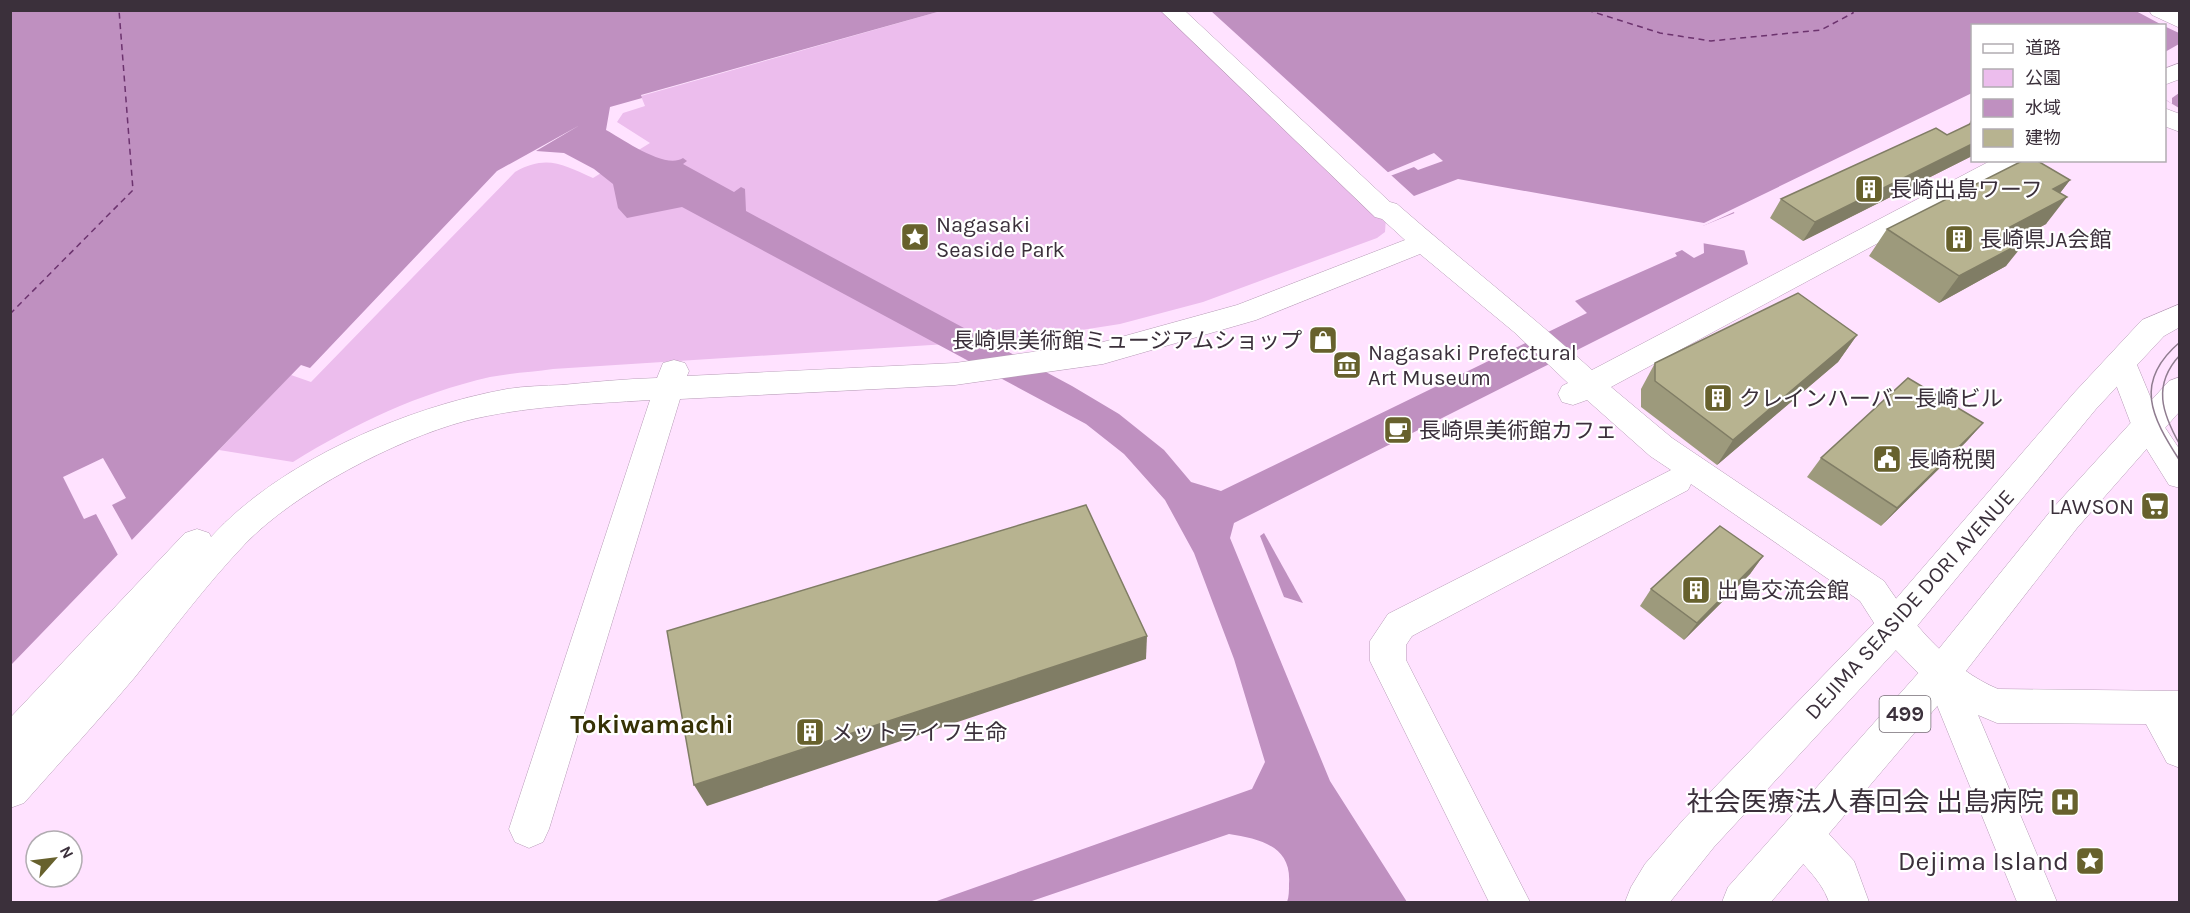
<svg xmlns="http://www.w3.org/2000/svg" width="2190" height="913" viewBox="0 0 2190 913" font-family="Karla,'Noto Sans JP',sans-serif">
  <rect width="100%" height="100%" fill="#ffe2ff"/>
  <path fill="#ecbded" d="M941,11h223l222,206 -1,15 -8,6 -174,64 -83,22 -96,15 -471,30c-20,3 -43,4 -63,8 -73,17 -134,46 -197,85l-74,-12 72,-75 20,7 204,-210c32,-18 48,-7 78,6l57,-35 -33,-21 6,-9 22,-7 -4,-10z"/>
  <g fill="#bf90c0">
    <path d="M2134,10l30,16h-192v67l-268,130 -246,-44 -44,17 -203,-185z"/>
    <path d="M11,11h930l-300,84 1,3 -32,9 -4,23c17,9 59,40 77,28l4,3 -4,3 51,28 7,-5 4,2 1,22 326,175 47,28 45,36 27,32 30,9 366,-178 -12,-12 102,-45 -2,-3 7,-3 12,8 10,-5 -1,-27 31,-14 14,52 -514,259 -4,15 100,243 77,121h-120c2,-5 2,-12 2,-18 3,-38 -29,-45 -60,-50l-200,68h-95l318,-113 13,-27 -31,-103 -40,-106 -29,-53 -41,-46 -38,-30 -404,-217 -55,11 -9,-10 -5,-24 -19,-15 -30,-16 -28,-2 44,-26 -83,46 -187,197 -9,-3 -290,300z"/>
    <path d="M2164,26l15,7v75l-15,-9z"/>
    <path d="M1264,533l39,70 -19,-6 -24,-61z"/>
  </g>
  <g fill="#ffe2ff">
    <path d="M2179,44v49l-7,5v6l-7,-5v-47z"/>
    <path d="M1434,153l9,8 -25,9 -4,-3 -24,9 -4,-3z"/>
    <path d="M1737,212l10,39 -45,-8 -2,-16z"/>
    <path d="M103,458l23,40 -14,7 21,37 -15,13 -22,-41 -12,5 -21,-42z"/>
  </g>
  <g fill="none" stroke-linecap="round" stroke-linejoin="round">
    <g stroke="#6c336e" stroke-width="1.5" stroke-dasharray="6 4.5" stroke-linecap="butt">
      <path d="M1587,10l73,23 51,8 110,-11 32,-17v-3"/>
      <path d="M10,314l123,-124 -14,-180"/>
    </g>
    <g stroke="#b69bb6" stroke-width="1">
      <g id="minor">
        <path d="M1160,10h24l206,192 7,2c64,56 132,109 195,166l400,-210h32l-3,6 -410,221 61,51 212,143c28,42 66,88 114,108l182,2v77l-13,-5 -21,-39 -149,-1 -19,-8 79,187h-40l-89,-219 -45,-46 -23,-36 -169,-117 -3,6 -276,146 -6,9v15l124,242h-41l-119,-241v-20l18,-27 283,-144 -21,-14 -63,-56 -14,5 -11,-3 -4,-8 4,-8 6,-3 -54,-51 -94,-78 -164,66 -153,44 -148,21 -275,14 -131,430 -6,13 -14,6 -14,-6 -6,-13 141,-429c-62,4 -126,6 -185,21 -70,19 -170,71 -220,123 -40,42 -74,88 -110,133 -36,43 -74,84 -111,126l-14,5v-90l175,-185 12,-4 12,4 2,4c69,-76 196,-130 296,-148 18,-3 37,-3 55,-4 31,-3 63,-6 95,-7l6,-15 11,-3 11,3 4,8 -2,5 268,-13 148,-21 134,-37 168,-65 -23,-21 -7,-2z"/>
        <path d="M2149,10l31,2v16l-28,-13z"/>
        <path d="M2180,63v16l-16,6v-16z"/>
        <path d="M2164,108l16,6v18l-16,-6z"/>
        <path d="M2122,350l10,3 28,67 20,30v38l-11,-3 -38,-61 -24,-63 5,-8z"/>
        <path d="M1802,815l14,5 38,41 15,41h-40c-9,-27 -35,-42 -47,-68l6,-14z"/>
      </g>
    </g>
    <g stroke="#b69bb6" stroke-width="1">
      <g id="highway">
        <path d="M2180,304v23l-16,9 -68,73 -188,228 -194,210 -44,55h-45l6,-15 14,-23 39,-45 198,-204 192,-222 68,-73z"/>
        <path d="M2180,377v34l-103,117 -122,157 -184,217h-49l6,-15 201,-226 124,-153 116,-127z"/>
      </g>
    </g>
    <use href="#minor" fill="#fff" fill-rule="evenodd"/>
    <use href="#highway" fill="#fff" fill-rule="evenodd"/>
    <g stroke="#8f7c8f" stroke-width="1.5">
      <path d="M2180,342c-47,40 -29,74 0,119"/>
      <path d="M2180,355c-28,30 -18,58 0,90"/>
    </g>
  </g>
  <g fill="#9d9a7c">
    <path d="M1972,118v38l-169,85 -33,-23 11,-19 166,-64 21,-9z"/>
    <path d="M2070,180l-10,13 -14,31 -24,13 -16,29 -67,37 -70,-47 18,-27z"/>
    <path d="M1857,335l-19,27 -121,103 -76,-58v-18l14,-26z"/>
    <path d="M1983,423l-17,19 -85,84 -74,-49 14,-19z"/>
    <path d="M1763,556l-13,18 -66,66 -44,-34 11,-17z"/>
  </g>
  <g fill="#807d65">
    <path d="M1972,144v12l-169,85 12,-19z"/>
    <path d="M2070,180l-20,26 17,-9 -21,27 -58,31 20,-27 45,-39z"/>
    <path d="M2027,240l-21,26 -67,37 20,-27z"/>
    <path d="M1857,335l-19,27 -121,103 16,-25z"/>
    <path d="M1983,423l-17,19 -85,84 16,-18z"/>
    <path d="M1763,556l-13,18 -66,66 13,-17z"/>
    <path d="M1147,636l-1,23 -439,147 -13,-21z"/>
  </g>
  <g fill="#b7b390" stroke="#807d65" stroke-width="1.5">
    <path d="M1972,123v21l-157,78 -34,-23 155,-71 11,7z"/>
    <path d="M2024,160h12l34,20 -17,9 14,8 -59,31 19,12 -68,36 -72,-47z"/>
    <path d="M1798,293l59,42 -124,105 -78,-59v-18z"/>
    <path d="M1908,378l75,45 -86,85 -76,-50z"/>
    <path d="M1086,505l61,131 -453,149 -27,-154z"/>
    <path d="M1720,526l43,30 -66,67 -46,-34z"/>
  </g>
  <defs>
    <g id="building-square" transform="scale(1.5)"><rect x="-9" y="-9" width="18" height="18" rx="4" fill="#67612d" stroke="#fff"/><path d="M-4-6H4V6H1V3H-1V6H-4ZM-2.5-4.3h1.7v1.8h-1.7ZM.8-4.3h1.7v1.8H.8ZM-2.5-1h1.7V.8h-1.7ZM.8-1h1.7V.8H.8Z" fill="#fff"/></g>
    <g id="sight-square" transform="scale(1.5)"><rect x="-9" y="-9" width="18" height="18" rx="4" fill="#67612d" stroke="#fff"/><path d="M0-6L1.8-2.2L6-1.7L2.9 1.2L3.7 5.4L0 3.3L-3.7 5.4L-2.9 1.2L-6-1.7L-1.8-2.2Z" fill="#fff"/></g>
    <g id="shop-square" transform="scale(1.5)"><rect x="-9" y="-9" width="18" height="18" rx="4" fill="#67612d" stroke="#fff"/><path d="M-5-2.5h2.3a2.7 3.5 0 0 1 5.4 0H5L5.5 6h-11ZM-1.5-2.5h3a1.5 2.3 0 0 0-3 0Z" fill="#fff"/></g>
    <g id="museum-square" transform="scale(1.5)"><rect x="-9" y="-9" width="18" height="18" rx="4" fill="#67612d" stroke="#fff"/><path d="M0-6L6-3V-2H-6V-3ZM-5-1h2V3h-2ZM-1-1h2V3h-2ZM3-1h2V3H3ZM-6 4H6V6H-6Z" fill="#fff"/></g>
    <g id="cafe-square" transform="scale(1.5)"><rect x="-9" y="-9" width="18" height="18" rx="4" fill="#67612d" stroke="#fff"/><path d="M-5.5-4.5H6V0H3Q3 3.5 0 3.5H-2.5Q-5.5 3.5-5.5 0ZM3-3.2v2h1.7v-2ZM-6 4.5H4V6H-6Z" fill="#fff"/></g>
    <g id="civic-square" transform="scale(1.5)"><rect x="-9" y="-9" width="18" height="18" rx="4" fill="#67612d" stroke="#fff"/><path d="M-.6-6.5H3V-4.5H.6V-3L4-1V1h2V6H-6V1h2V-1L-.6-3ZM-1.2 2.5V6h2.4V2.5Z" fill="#fff"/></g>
    <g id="supermarket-square" transform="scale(1.5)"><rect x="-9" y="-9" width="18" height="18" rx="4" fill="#67612d" stroke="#fff"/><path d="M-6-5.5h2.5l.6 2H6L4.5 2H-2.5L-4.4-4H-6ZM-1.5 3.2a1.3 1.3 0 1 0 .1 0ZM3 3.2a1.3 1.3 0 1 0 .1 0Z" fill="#fff"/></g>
    <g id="hospital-square" transform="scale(1.5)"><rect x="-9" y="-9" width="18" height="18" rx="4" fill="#67612d" stroke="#fff"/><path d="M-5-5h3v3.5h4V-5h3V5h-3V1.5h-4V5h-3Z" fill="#fff"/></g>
  </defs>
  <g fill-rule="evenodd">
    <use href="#building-square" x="1869" y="189"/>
    <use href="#sight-square" x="915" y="237"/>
    <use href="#building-square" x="1959" y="239"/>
    <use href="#shop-square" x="1323" y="340"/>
    <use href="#museum-square" x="1347" y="365"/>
    <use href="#building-square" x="1718" y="398"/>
    <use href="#cafe-square" x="1398" y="430"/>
    <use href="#civic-square" x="1887" y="459"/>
    <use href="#supermarket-square" x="2155" y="506"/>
    <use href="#building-square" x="1696" y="590"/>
    <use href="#building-square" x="810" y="732"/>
    <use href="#hospital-square" x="2065" y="802"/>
    <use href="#sight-square" x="2090" y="861"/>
  </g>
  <g text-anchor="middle" stroke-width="4.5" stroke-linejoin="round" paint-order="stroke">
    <rect fill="#fff" stroke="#766e76" stroke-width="1.5" x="1879.5" y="696" width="51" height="36" rx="4.5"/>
    <g font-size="21" font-weight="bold" fill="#3b303b">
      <text x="1905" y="721">499</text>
    </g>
    <g font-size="22" fill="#3b303b" stroke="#fff" text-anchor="start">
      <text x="1890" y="197">長崎出島ワーフ</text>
      <text x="936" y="232">Nagasaki<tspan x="936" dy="25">Seaside Park</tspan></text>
      <text x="1980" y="247">長崎県JA会館</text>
      <text x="1302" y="348" text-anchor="end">長崎県美術館ミュージアムショップ</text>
      <text x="1368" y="360">Nagasaki Prefectural<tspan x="1368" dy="25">Art Museum</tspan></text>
      <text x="1739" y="406">クレインハーバー長崎ビル</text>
      <text x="1419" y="438">長崎県美術館カフェ</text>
      <text x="1908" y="467">長崎税関</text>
      <text x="2134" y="514" text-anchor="end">LAWSON</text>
      <text x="1717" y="598">出島交流会館</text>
      <text x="831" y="740">メットライフ生命</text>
    </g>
    <g font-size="22" fill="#3b303b" stroke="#fff">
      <text transform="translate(1909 604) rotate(-48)" y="8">DEJIMA SEASIDE DORI AVENUE</text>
    </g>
    <g font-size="26" font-weight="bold" fill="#363105" stroke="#fff">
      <text x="652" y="733">Tokiwamachi</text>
    </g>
    <g font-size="27" fill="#3b303b" stroke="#fff" text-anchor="end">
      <text x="2044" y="811">社会医療法人春回会 出島病院</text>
      <text x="2069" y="870">Dejima Island</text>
    </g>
  </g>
  <rect width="2190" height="913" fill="none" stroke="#3b303b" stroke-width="24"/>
  <rect x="1971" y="24" width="195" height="138" fill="#ffffff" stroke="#b1acb1" stroke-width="1.5"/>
  <rect x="1983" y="44" width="30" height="9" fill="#ffffff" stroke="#b1acb1" stroke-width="1.5"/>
  <text x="2025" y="54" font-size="18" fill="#3b303b">道路</text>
  <rect x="1983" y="69" width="30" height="18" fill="#ecbded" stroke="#b1acb1" stroke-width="1.5"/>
  <text x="2025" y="84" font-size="18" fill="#3b303b">公園</text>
  <rect x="1983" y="99" width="30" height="18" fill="#bf90c0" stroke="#b1acb1" stroke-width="1.5"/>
  <text x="2025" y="114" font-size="18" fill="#3b303b">水域</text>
  <rect x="1983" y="129" width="30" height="18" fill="#b7b390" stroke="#b1acb1" stroke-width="1.5"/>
  <text x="2025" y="144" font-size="18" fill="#3b303b">建物</text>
  <g transform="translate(54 859) rotate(62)"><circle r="28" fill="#ffffff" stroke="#b1acb1" stroke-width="1.5"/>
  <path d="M0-4.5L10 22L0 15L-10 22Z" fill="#67612d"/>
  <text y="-9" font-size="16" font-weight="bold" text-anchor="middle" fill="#3b303b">N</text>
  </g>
</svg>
